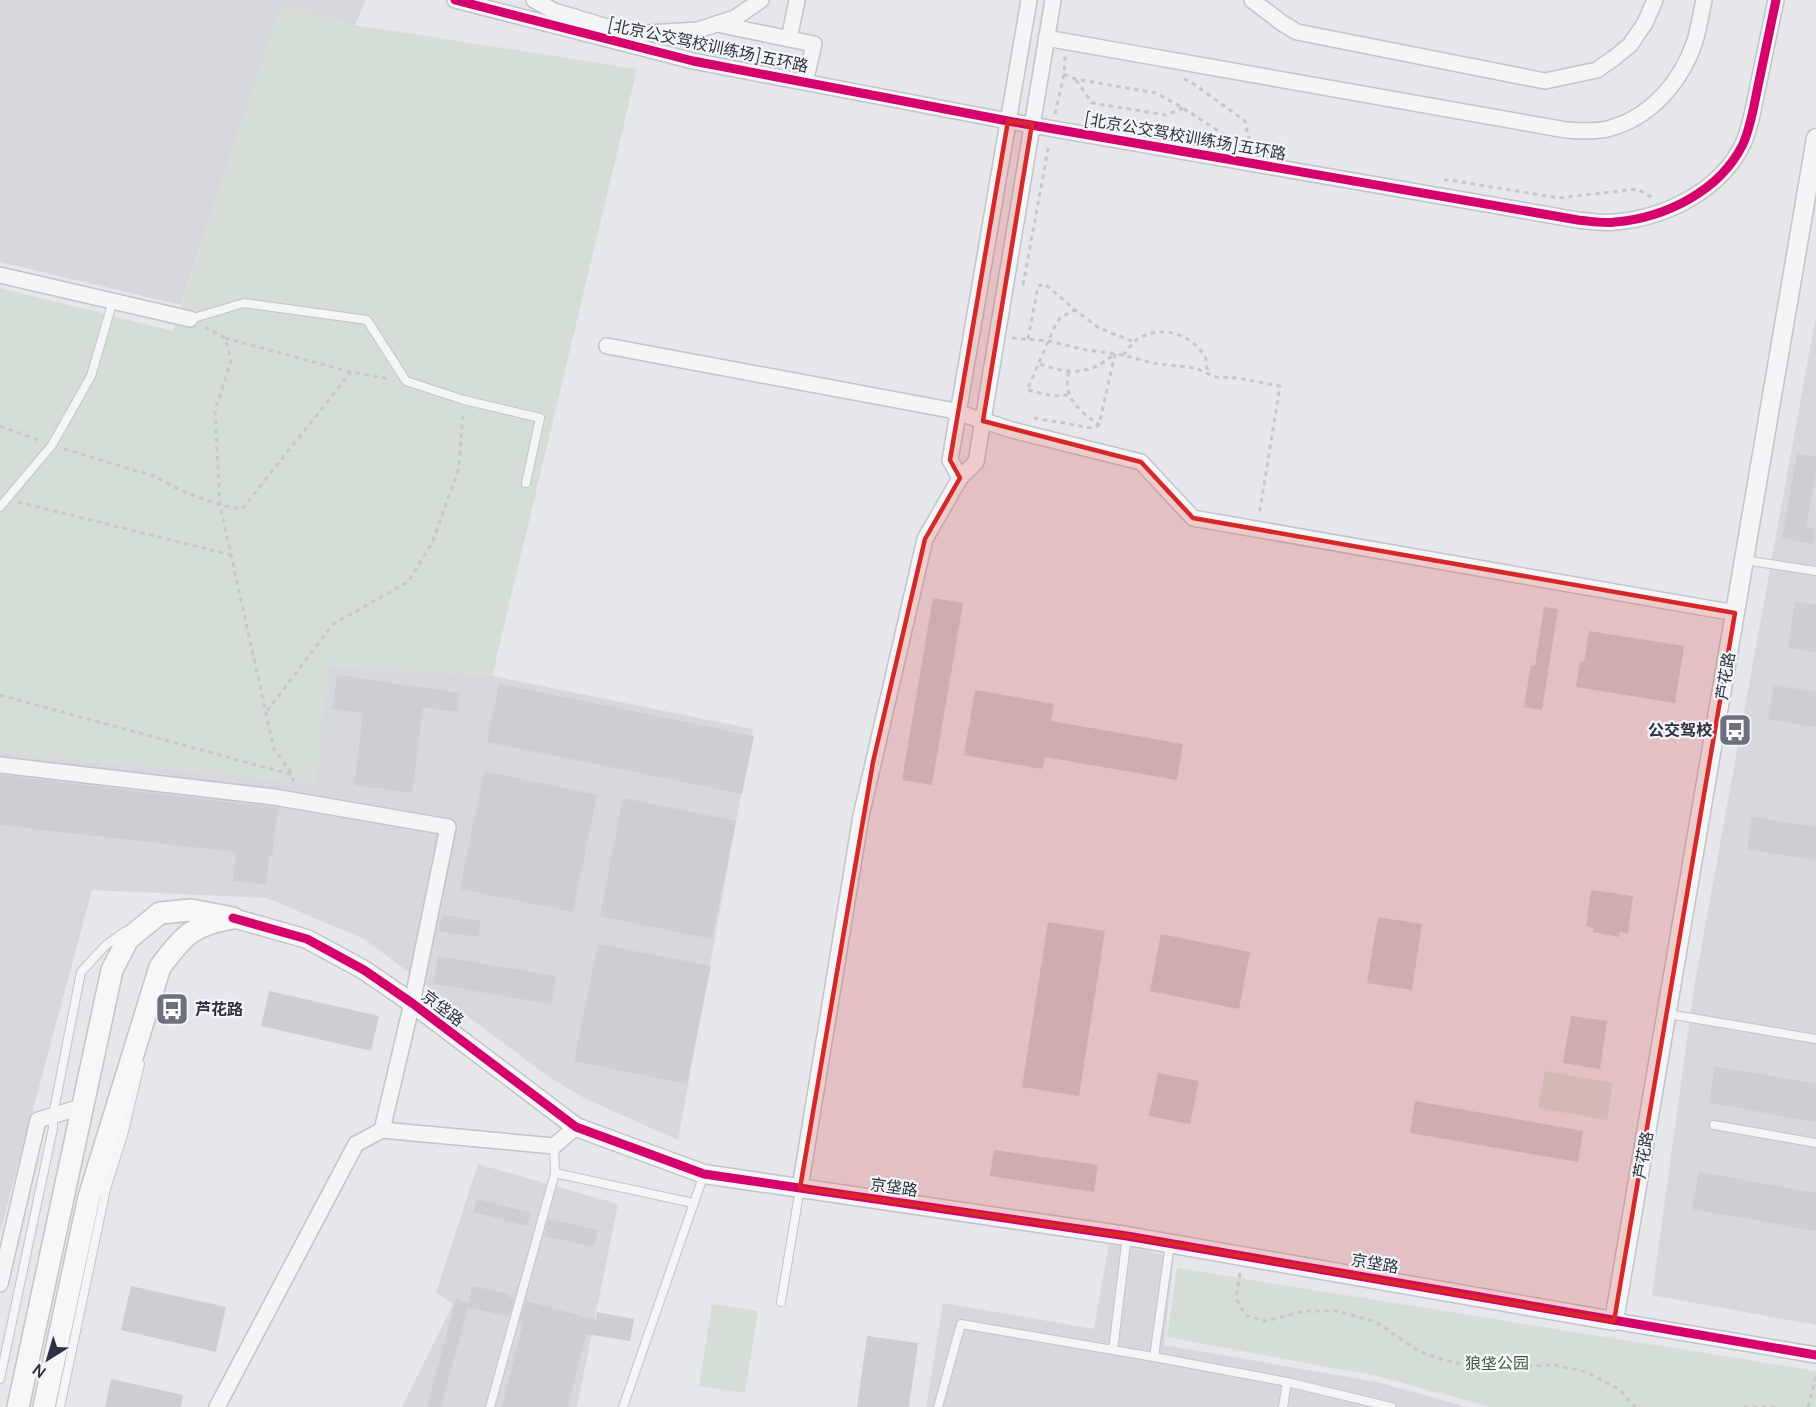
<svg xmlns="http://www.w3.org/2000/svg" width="1816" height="1407" viewBox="0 0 1816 1407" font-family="Manrope,'Noto Sans SC',sans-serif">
  <rect width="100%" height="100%" fill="#e5e7ea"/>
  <g fill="#d6d8de">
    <path d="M0,0h366l-11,25 -74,-20 -100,300 -181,-43z"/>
    <path d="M1816,315v1010l-164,-30 42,-307z"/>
    <path d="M328,666l164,10 261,53 -75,411 -92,-41 -40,-24 -182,-136 -97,-41 -175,-8 -92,342v-480l315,32z"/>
    <path d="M478,1164l140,40 -41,203h-175l51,-103 -17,-11z"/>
    <path d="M1109,1243l65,14 -10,88 213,37 90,25h-541l17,-104 151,26z"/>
  </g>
  <g fill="#d4ddd6">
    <path d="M281,4l74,21 282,44 -145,607 -164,-10 -12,118 -316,-32v-464l173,43z"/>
    <path d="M1545,1071l68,12 -6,37 -69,-12z"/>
    <path d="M1177,1268l639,103v36h-325l-114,-31 -210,-39z"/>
    <path d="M712,1304l46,7 -13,82 -46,-7z"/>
  </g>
  <g fill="#ccced2">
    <path d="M1797,454l19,3v16l-10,54 9,2 -2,15 -31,-6z"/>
    <path d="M933,598l30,5 -31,182 -30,-5z"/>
    <path d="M1795,602l21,3v47l-28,-4z"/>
    <path d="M1544,607l14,2 -16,101 -18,-3 7,-42 4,1z"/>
    <path d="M1589,631l95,15 -9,57 -99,-16 4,-26 4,1z"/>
    <path d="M337,675l123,18 -3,19 -34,-5 -11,86 -58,-8 9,-72 -31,-4z"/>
    <path d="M499,684l255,52 -12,58 -255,-52z"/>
    <path d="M1774,685l42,7v35l-48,-8z"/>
    <path d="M975,690l79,14 -3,17 132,23 -6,36 -132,-23 -3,12 -78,-14z"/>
    <path d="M484,771l113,24 -24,117 -113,-23z"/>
    <path d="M0,775l278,33 -6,48 -3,-1 -3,30 -33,-4 3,-29 -236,-27z"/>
    <path d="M623,798l113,23 -24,118 -112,-23z"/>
    <path d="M1752,817l64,10v33l-69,-11z"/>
    <path d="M1591,890l42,6 -5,37 -8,-1 -1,5 -26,-5 1,-4 -8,-2z"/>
    <path d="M442,915l39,6 -3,16 -39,-6z"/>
    <path d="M1378,917l44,7 -10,66 -45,-7z"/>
    <path d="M1048,922l57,9 -26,165 -57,-9z"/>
    <path d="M1161,934l89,18 -11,57 -89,-18z"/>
    <path d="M598,944l113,22 -24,118 -113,-23z"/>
    <path d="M438,956l118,20 -5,28 -118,-20z"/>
    <path d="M269,991l110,25 -8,35 -110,-25z"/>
    <path d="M1571,1016l36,5 -7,48 -37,-6z"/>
    <path d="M1715,1066l101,18v38l-107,-19z"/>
    <path d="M1158,1073l41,8 -9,43 -41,-8z"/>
    <path d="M1415,1101l168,30 -5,31 -168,-29z"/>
    <path d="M994,1150l104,15 -4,27 -104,-16z"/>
    <path d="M1699,1172l117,21v38l-124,-22z"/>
    <path d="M477,1199l54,14 -4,13 -54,-14z"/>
    <path d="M549,1219l49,11 -4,17 -50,-11z"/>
    <path d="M131,1286l95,21 -10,45 -95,-22z"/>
    <path d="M472,1286l37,8 -1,3 6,1 -5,19 -41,-10 -27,100h-14l29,-108 13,4z"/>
    <path d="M526,1301l70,19 1,-8 37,7 -4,22 -44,-7 -18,73h-66l22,-87h-4z"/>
    <path d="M867,1336l51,7 -9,64h-52z"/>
    <path d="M111,1379l72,16 -2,12h-76z"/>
  </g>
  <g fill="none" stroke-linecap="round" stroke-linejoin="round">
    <g stroke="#c2c4c6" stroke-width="10">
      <g id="service">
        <path d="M190,319l54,-16 123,17 39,61 58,19 76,18 -14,65"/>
        <path d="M0,507l52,-62 39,-69 22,-75"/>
        <path d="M1744,560l72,11"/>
        <path d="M1668,1014l148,25"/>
        <path d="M1714,1125l102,18"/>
        <path d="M554,1146l1,27 138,30"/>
        <path d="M781,1302l19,-114"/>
        <path d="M1113,1350l14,-114"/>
        <path d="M1154,1357l16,-113"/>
        <path d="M0,1379l53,-251v-13l28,-143 24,-26 19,-14"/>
        <path d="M60,1407l46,-218 17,-54 17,-71"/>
        <path d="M490,1407l65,-234"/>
        <path d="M623,1407l81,-233"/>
        <path d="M938,1407l23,-83 193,33 133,25 104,25"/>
        <path d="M1283,1407l4,-25"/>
      </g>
    </g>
    <g stroke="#c2c4c6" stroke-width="18">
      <g id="minor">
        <path d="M455,0l238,61 315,60 570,99c12,1 25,4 37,2 50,-4 105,-31 128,-78 8,-18 11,-39 15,-58 6,-29 12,-57 18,-86"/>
        <path d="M534,0l20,11 77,23 67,-4 37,-12 26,-18"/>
        <path d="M1252,0l30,23 15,9 248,49 52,-11 17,-12 16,-13 15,-22 10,-23"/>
        <path d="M717,24l97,20 -9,38"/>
        <path d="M1046,38l520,92c13,1 28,2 41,-1 44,-11 74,-47 88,-88 4,-13 6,-28 9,-41"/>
        <path d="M789,39l8,-39"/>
        <path d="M0,275l190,44"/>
        <path d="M607,346l343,64 62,20 129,32 52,56 542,95"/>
        <path d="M960,478l-10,-18 79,-460"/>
        <path d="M0,765l274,32 174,30 -36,176 -30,127"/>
        <path d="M800,1188l61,-372 64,-277 35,-61 16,-16 77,-462"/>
        <path d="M0,1284l38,-164 43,-13"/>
        <path d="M1614,1321l202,34"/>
        <path d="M217,1407l139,-263 26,-14 172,16 22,-19"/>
      </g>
    </g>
    <g stroke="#c2c4c6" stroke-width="21">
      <path id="tertiary" d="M233,918l74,21 57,31 48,33 164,124 128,47 423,62 487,85 202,-1183"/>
    </g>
    <g stroke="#c2c4c6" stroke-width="24">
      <g id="secondary">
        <path d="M18,1407l94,-437 16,-31 32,-26 31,-3 42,8"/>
        <path d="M44,1407l45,-210 71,-230c22,-29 30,-41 68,-48"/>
      </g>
    </g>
    <g stroke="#c6c7cb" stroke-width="3" stroke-dasharray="4.5 4.5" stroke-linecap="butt">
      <path d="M1064,74l11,5 81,14 27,15 57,37"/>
      <path d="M1184,79l7,3 54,39 6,27"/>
      <path d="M1076,80l16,23 74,12 17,-7"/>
      <path d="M1055,114l9,-40 1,-18"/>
      <path d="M1444,180h6l108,18 79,-9 18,10"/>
      <path d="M1023,285l26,-141"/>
      <path d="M205,327l20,11 6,22 -16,51 5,94 54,244 19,26"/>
      <path d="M225,338l126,34 39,7"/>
      <path d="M1012,338l36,3 38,9 37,5 29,8 43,5 21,9 22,1 42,8 -21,130"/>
      <path d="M1028,339l10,-53 7,-2 30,26 24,18 35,14"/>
      <path d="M1123,355c6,-7 12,-16 20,-19 22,-10 48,-1 61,19 3,5 3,13 3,18"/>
      <path d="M1040,364c28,10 49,12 73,-9"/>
      <path d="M1069,372c-8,25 11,39 30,53"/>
      <path d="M1068,395l-15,1 -26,-6 28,-64 5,-8 15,-8"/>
      <path d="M1034,418l58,10 7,-3 16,-71"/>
      <path d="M0,426l41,15"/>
      <path d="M64,449l90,27 28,15 38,14 22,4 109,-137"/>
      <path d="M18,502l213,53"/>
      <path d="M0,695l293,80v10"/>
      <path d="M267,711l66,-87 75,-42 24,-39 27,-75 4,-57"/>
      <path d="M1240,1273l-4,25 9,17 21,6 38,-10h34l38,11 44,30 35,11 42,4 58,-2 31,7 34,18 15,17"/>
      <path d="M1744,1407h36"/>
      <path d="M1808,1407l8,-30"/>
    </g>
    <use href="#service" stroke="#f4f5f6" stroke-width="8"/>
    <use href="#minor" stroke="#f4f5f6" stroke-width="15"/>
    <use href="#tertiary" stroke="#f4f5f6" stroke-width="18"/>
    <use href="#secondary" stroke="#f7f7f8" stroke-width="21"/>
    <g stroke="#f4f5f8" stroke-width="13">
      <g id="cycleway">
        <path d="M455,0l238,61 315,60 570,99c12,1 25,4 37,2 50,-4 105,-31 128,-78 8,-18 11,-39 15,-58 6,-29 12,-57 18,-86"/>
        <path d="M233,918l74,21 57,31 48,33 164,124 128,47 423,62 689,119"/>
      </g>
    </g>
    <use href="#cycleway" stroke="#d6006c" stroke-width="9"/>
  </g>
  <path fill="#d62828" fill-opacity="0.2" stroke="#d62828" stroke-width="4.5" stroke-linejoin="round" d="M1008,121l24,3 -49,297 158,41 52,56 542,95 -121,708 -487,-85 -327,-48 73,-426 52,-223 35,-61 -10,-18z"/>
  <defs>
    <g id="bus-square" transform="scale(1.725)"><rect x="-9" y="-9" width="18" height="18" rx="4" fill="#6d717d" stroke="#f4f5f8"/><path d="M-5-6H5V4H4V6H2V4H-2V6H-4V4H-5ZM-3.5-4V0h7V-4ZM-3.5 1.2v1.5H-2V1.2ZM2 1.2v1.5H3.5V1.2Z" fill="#fff"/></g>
  </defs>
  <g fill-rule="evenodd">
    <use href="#bus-square" x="1735" y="730"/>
    <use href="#bus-square" x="172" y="1009"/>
  </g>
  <g text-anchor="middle" stroke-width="4.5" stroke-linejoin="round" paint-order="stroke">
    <g font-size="16" fill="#2d3242" stroke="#f4f5f8">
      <text transform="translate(708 45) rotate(12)" y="6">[北京公交驾校训练场]五环路</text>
      <text transform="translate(1185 136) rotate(10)" y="6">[北京公交驾校训练场]五环路</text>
      <text transform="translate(1725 676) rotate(-81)" y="6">芦花路</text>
      <text transform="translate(443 1008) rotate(37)" y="6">京垡路</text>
      <text transform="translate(1643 1155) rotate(-80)" y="6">芦花路</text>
      <text transform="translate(894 1187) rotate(8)" y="6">京垡路</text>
      <text transform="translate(1375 1263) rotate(10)" y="6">京垡路</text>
    </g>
    <g font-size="16" font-weight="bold" fill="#2d3242" stroke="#f4f5f8" text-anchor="end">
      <text x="1712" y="736">公交驾校</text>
      <text x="195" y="1015" text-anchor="start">芦花路</text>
    </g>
    <g font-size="16" fill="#3d5d3b" stroke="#f4f5f8">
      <text x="1497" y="1369">狼垡公园</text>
    </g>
  </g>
  <g transform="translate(48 1359) rotate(217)" stroke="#f4f5f8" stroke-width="4.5" paint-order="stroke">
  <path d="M0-4.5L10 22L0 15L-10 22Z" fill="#2d3242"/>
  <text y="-9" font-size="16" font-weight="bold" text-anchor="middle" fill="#2d3242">N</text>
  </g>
</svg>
